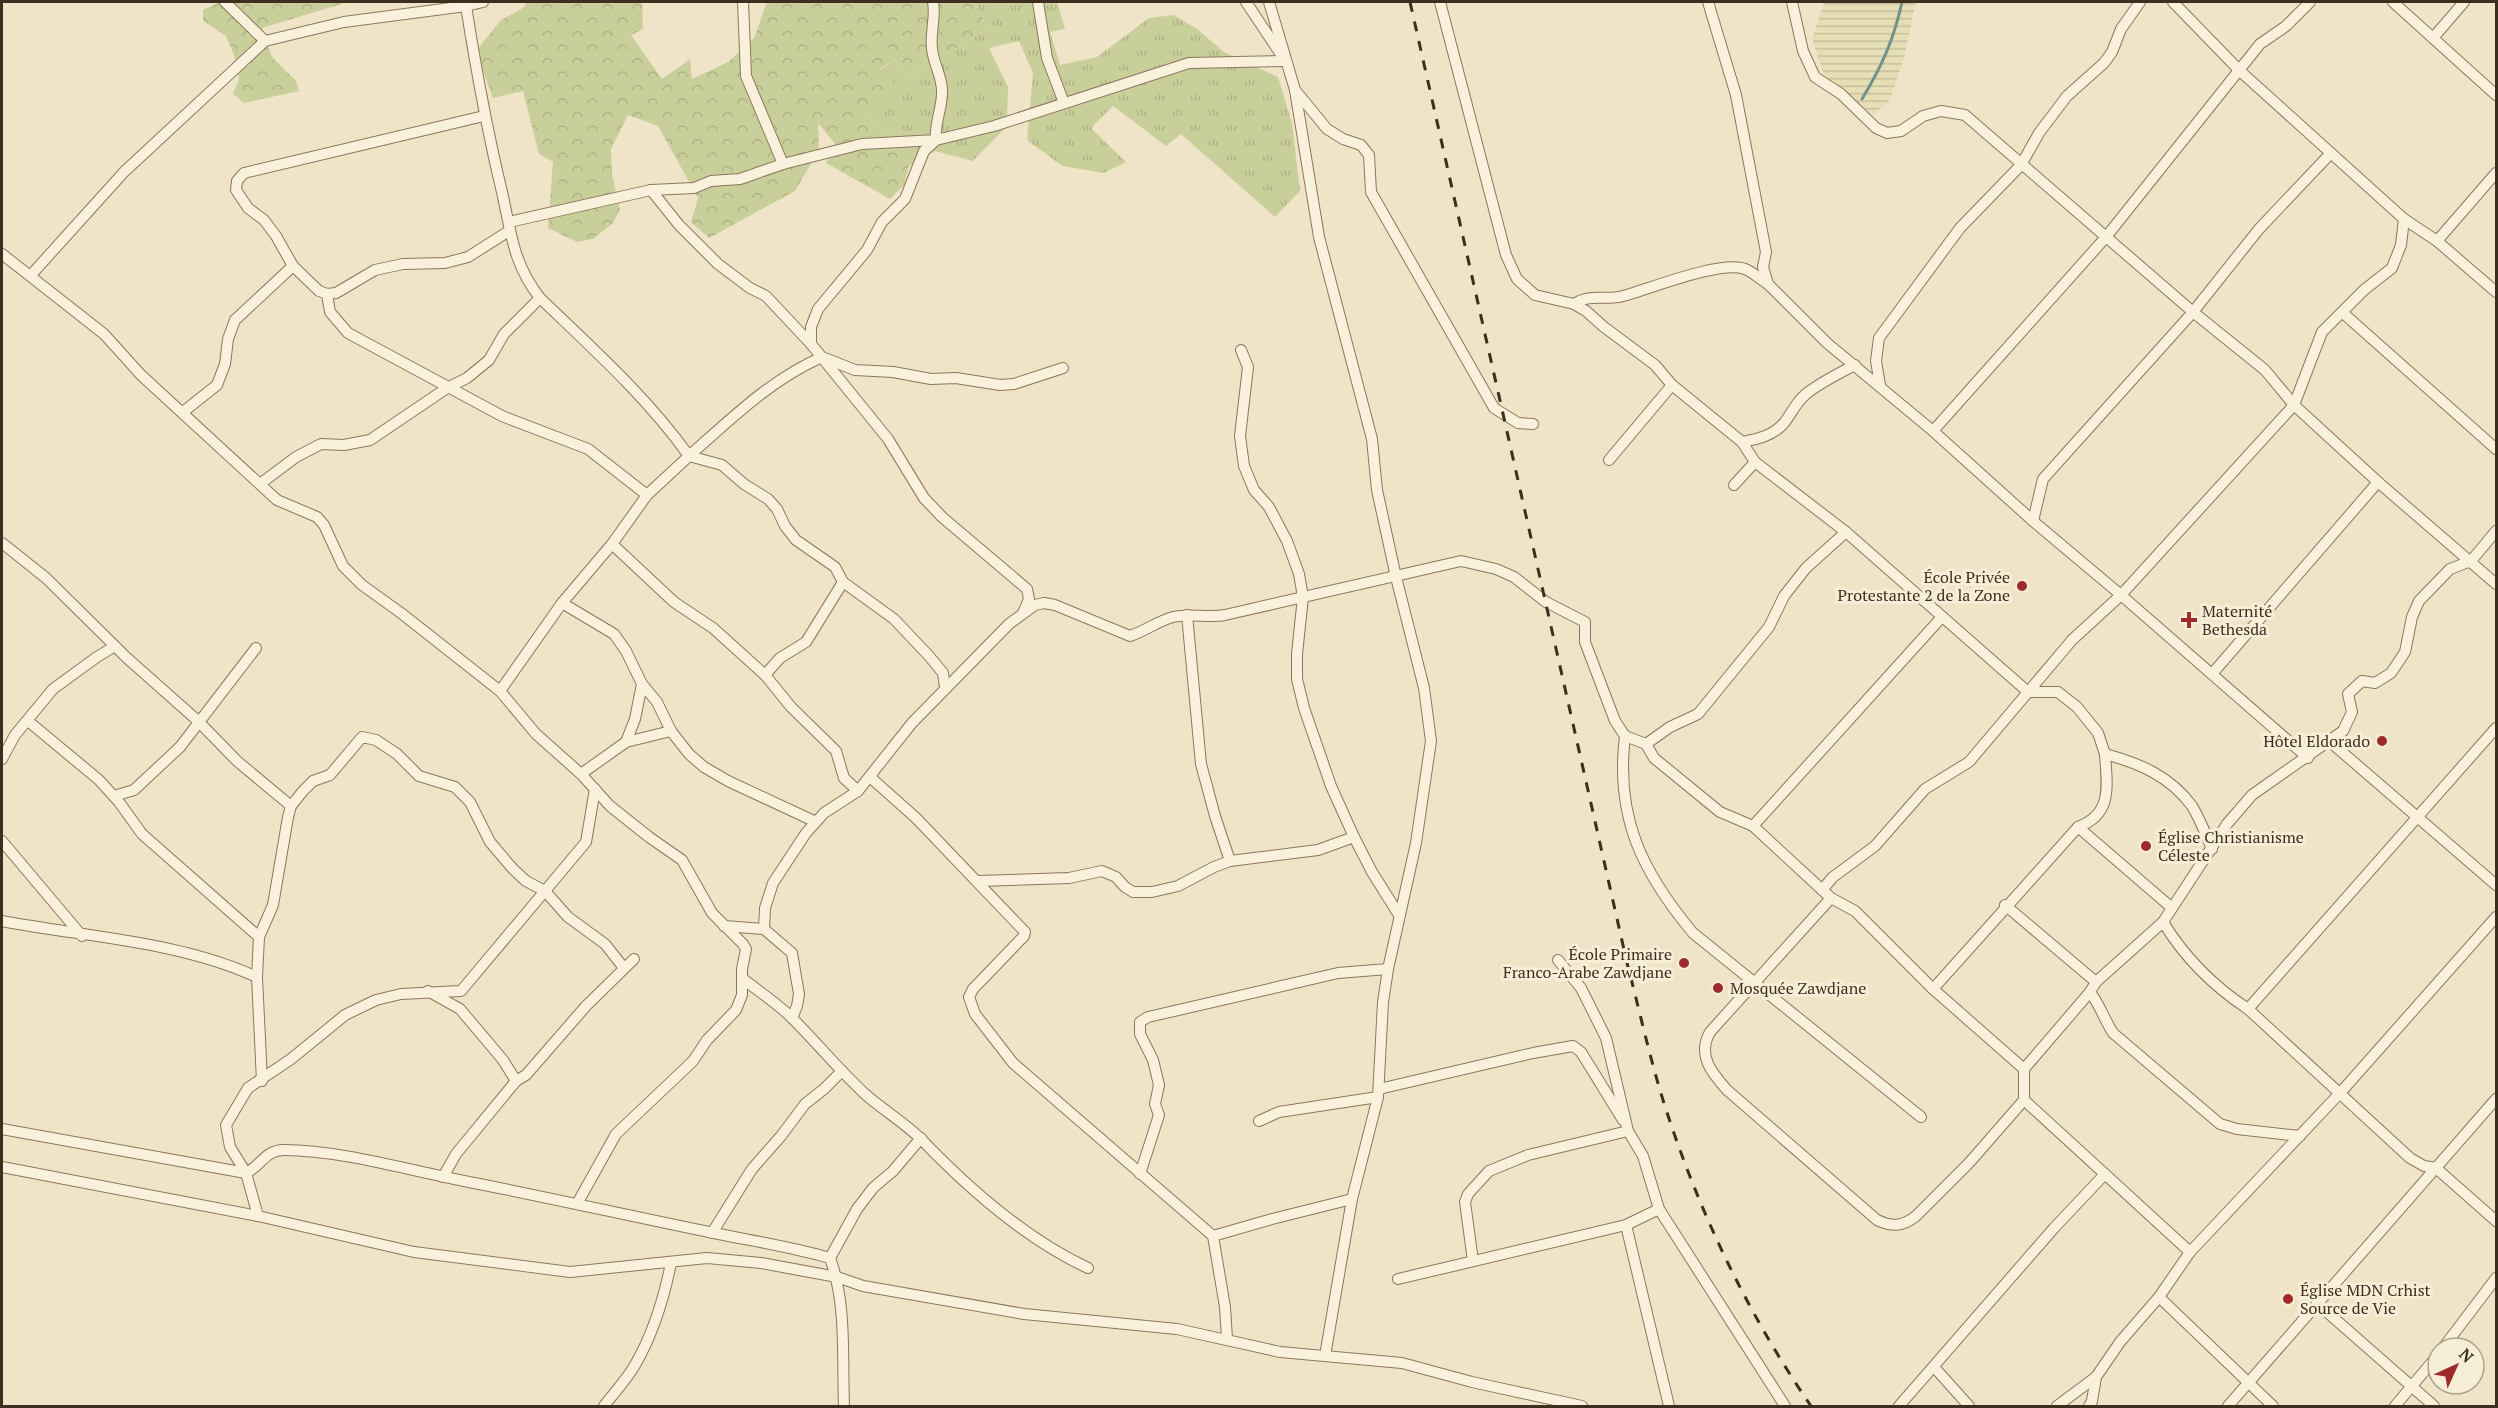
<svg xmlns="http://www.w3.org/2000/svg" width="2498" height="1408" viewBox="0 0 2498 1408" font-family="'PT Serif',serif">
  <defs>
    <pattern id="farmland-rules" width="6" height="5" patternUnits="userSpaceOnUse" patternTransform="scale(1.5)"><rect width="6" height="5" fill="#e6deb5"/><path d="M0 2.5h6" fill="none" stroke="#c6bf9b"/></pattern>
    <pattern id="grass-tufts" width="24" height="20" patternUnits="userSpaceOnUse" patternTransform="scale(1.5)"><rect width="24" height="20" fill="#c9cf9b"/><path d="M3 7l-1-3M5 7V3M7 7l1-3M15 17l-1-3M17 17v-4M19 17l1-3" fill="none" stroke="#aeb285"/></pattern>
    <pattern id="forest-crowns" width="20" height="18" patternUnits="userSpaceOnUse" patternTransform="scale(1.5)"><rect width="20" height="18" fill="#c9cf9b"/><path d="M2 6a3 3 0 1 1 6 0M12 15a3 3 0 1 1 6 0" fill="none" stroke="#aeb285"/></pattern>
  </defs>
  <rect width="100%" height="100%" fill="#f0e4c8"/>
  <path fill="url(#farmland-rules)" d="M1824,2h92l-12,56 -14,42 -17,15 -49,-40 -12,-36z"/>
  <path fill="url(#grass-tufts)" d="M975,2h82l8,27 -15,3 10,33 37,-8 52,-39 25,-3 23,14 27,23 54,25 14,46 8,68 -25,26 -94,-83 -15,12 -53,-40 -22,22 35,34 -22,11 -42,-7 -35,-26 6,-67 -14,-32 -30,7 19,39 -1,39 -34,35 -38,-10 -32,-6 -33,-26 24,-34 -15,-15 16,-10 11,18 82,-49z"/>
  <g fill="url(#forest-crowns)">
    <path d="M220,2h128l-86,26 10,29 24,24 3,10 -55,12 -11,-9 6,-15 -5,-24 -8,-19 -23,-15v-11z"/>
    <path d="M527,2h115l1,27 -12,6 31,44 28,-20 2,20 36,-17 26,-24 13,-36h208l13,27 -82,49 -11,-18 -16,9 16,16 -25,34 33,26 32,6 -26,15 -5,19 -14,14 -64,-36 11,-17 -19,-23 1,27 -24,41 -86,47 -18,-16 7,-24 -40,-72 -30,-11 -17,34 1,25 8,36 -7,13 -20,16 -16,3 -29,-14 5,-66 -14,-8 -16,-63 -30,7 -17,-47 25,-31 22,-12z"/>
  </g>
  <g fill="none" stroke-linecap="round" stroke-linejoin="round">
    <path stroke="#6f938a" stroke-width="3" d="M1862,99c20,-33 32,-60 40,-97"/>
    <g stroke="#8d765c" stroke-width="12">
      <g id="minor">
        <path d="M225,2l40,39"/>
        <path d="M1038,2l9,56 17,45"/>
        <path d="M1246,2l34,51"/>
        <path d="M1269,2l26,88 32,39 16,10 18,6 8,10 2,37 123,216 24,15 15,1"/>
        <path d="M1440,2l66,253 11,24 18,16 39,9 12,7 18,16 51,38 17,20 70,57 13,20 91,70 182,160h30l19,15 21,26 7,21c34,9 65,22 87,52 8,13 14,29 20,43"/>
        <path d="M1708,2l28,93 30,157 -3,15 5,17 59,59 106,88 100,90 88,74 187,163"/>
        <path d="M1792,2l11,49 12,26 26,17 35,34 11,5 14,-2 22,-15 18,-5 24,4 228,197 72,58 29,35 84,77 118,102"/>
        <path d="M2173,2l67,69 164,148 33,22 59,51"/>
        <path d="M2393,2l103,93"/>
        <path d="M466,6c10,63 21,124 36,186 9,40 11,72 38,106 52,50 107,99 149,158l-42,39 -35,49 -50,59 52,31 12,17 16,33 15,18 14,29 18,23 15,13 24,14 88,41"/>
        <path d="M2433,38l31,-36"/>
        <path d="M1295,90l24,147 53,202 5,51 19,87 28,111 7,53 -15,102 -28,126 -5,33 -5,95 -26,102 -27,157"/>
        <path d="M484,116l-240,57 -7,8 -1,9 12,18 16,12 12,16 17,30 26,25 8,3 9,-1 39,-23 28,-6 42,-1 23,-6 41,-26"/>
        <path d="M783,164l79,-20 74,-4c-2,-16 6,-31 6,-47 1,-16 -9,-29 -10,-45 -2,-16 4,-30 1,-46"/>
        <path d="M651,190l28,35 39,39 32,24 16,8 45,48 77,95 36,59 18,19 85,72 2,10 -6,14"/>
        <path d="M509,222l142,-32 43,-2 17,-7 29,-2 43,-15 -37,-88 -3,-74"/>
        <path d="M2437,241l59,-68"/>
        <path d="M2,254l102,80 37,41 136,125 40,17 7,8 19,41 19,19 39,28 99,78 36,43 45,40 29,32 39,31 33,23 30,53 31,31 3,5 -4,20v26l-6,15 -29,30 -14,21 -77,73 -38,68"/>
        <path d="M31,275l93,-103 141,-131 79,-19 122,-16 17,-4"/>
        <path d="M327,294l3,18 18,21 154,83 86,33 59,46"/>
        <path d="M1574,304c16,-11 32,-3 49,-8 27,-7 97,-36 122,-27 8,3 16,11 23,15"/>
        <path d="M2343,313l153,136"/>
        <path d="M811,344v-17l7,-18 49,-59 15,-28 23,-23 19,-48 12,-11 58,-14 195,-63 96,-2"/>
        <path d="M1241,350l7,17 -8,69 4,30 10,24 15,17 18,34 12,33 4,23 -6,57v25l7,29 27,78 23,51 18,35 27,43"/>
        <path d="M1880,385l-4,-24 3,-23 81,-110 61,-63 18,-32 28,-37 37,-33 8,-11 9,-23 19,-27"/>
        <path d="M183,412l34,-27 8,-21 3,-25 7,-19 58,-54"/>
        <path d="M1933,431l173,-194 154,-193 26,-18 24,-24"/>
        <path d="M1742,442c15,-3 31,-6 42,-19 8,-10 12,-21 22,-29 15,-12 32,-20 49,-29"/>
        <path d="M689,456c42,-37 81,-76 133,-99l33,13 38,2 38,7 25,-1 44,7 14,-1 49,-16"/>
        <path d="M689,456l33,9 22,19 24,15 9,10 8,17 11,14 39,27 8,15 51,37 35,37 14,17 2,14"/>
        <path d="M1609,460l63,-75"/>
        <path d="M260,484l36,-27 25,-13 23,1 26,-5 77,-52 20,-10 22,-18 15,-26 36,-36"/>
        <path d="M1734,485l21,-23"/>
        <path d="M2033,521l10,-42 150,-167 66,-83 72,-76"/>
        <path d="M2,543l44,35 81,80 71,63 39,40 54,45"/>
        <path d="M612,544l62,58 39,26 52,47 26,32 45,44 8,27 14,13"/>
        <path d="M1187,615l14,149 14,52 15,45"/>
        <path d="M2212,674l166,-192"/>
        <path d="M765,675l15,-17 26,-16 37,-60"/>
        <path d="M500,691l62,-88"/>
        <path d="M28,721l71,59 20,22 23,32 117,103"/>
        <path d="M1625,736c-10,81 17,136 68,197l228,184"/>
        <path d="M2328,740l168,145"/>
        <path d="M626,742l9,-23 7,-35"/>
        <path d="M1646,744l24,-17 28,-13 71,-87 15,-31 22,-28 40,-36"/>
        <path d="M2,759l13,-24 38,-46 44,-32 18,-11"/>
        <path d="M581,774l45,-32 45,-11"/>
        <path d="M870,777l46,41 109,114 -1,4 -51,53 -4,8 6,17 38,49 200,173 12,71 2,32"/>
        <path d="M114,796l20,-6 46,-43 76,-99"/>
        <path d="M1753,826l188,-208"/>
        <path d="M2078,827l94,81"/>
        <path d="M2,841l80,95"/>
        <path d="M978,881l91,-3 33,-7 14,6 9,10 8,5h19l26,-6 36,-19 16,-6 88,-11 36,-13"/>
        <path d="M1822,890l11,-13 42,-31 50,-57 44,-27 103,-122 49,-45 173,-190 28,-73 42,-42 28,-22 9,-23 3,-26"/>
        <path d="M1831,898l-121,134c-13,23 1,40 17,58l150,130c15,7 25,7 39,-4l53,-53 55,-63v-31l66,-77 6,-10 67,-60 64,-98 25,-29 91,-64 9,-19 -4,-18 14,-13 13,2 16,-10 14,-21 7,-35 7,-16 31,-32 21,-8 25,-30"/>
        <path d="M2005,905l91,77"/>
        <path d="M2,921c84,16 177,20 255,56"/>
        <path d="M2163,922c22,36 50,64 85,87l162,149 14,8 12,2 60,53"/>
        <path d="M724,926l40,3 28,24 7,41 -2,12 -5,12"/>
        <path d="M764,929l1,-21 8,-25 33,-50 18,-20 34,-22 54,-68 97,-99 26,-19 9,-2 11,2 75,31c15,-5 28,-15 43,-19 17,-4 34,1 52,-2l236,-54 35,8 18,8 32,25 39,20v20l30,79 10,15 21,8 8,14 66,54 33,14 78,72 24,13 78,78 91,80"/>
        <path d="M1558,960l23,28 25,50 22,93 15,25 16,53 126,197"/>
        <path d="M742,978c16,13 35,25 50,40 25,25 47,52 73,76 18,16 40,29 57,46 47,49 104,99 166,128"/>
        <path d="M1933,989l145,-162c35,-13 29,-41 27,-73"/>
        <path d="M428,991l32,18 43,51 13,21"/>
        <path d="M2090,992c10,13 14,27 23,41l107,91 17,5 63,7"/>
        <path d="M2248,1009l248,-281"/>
        <path d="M262,1081l-5,-104 2,-40 14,-32 15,-88 3,-11 12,-15 10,-10 17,-6 32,-38 14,3 21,14 22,22 36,11 15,15 20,40 23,27 13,12 19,10 23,26 37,27 19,24"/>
        <path d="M1379,1089l154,-36 40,-7 8,6 42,68"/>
        <path d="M2024,1100l166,152"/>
        <path d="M1259,1121l20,-9 99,-15"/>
        <path d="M2,1129l244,44c15,-7 19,-23 38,-23 55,0 124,20 180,31 83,16 166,35 250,52 39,8 78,14 116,25 17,47 12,99 14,148"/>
        <path d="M2,1167l256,49 156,36 156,20 137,-14 54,5 76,14 26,9 161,28 153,15 103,23 122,11 70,19 110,24"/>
        <path d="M1140,1174l19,-59 -4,-11 4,-19 -6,-25 -13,-26v-12l8,-5 190,-44 50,-4"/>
        <path d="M443,1177l13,-23 60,-73 10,-6 60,-69 48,-47"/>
        <path d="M258,1216l-12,-43 -16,-26 -4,-22 22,-37 43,-29 54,-44 31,-15 25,-6 60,-3 125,-149 9,-53"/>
        <path d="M1626,1225l43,181"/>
        <path d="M712,1233l40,-64 29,-33 24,-32 19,-15 18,-18"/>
        <path d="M1213,1236l59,-17 80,-20"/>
        <path d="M830,1258l27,-49 16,-21 20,-17 28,-33"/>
        <path d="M1473,1261l-8,-59 3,-8 21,-23 39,-16 100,-24"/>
        <path d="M1398,1279l228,-54 33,-16"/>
        <path d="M2159,1297l114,109"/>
        <path d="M2319,1305l115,101"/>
        <path d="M2443,1348l53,-70"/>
        <path d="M1934,1367l35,39"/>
        <path d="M604,1406c10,-13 23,-27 31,-41 18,-31 29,-67 36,-102"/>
        <path d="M1899,1406l155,-178 51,-54"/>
        <path d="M2057,1406l39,-29 24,-35 39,-45 31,-45 151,-160 155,-175"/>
        <path d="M2089,1406l3,-5 4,-24"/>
        <path d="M2228,1406l268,-307"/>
        <path d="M2395,1406l43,-51"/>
      </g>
    </g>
    <use href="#minor" stroke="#faf1dc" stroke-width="10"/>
    <path stroke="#3d2e20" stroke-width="3" stroke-dasharray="10 10" stroke-linecap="butt" d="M1410,2l217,961c12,45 22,92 36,137 34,108 84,213 148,306"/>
  </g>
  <g fill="#9e2a2b" stroke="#f7eed8" stroke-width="2">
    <circle cx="2022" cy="586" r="6"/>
    <path d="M2186 611h6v6h6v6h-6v6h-6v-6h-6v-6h6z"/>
    <circle cx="2382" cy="741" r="6"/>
    <circle cx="2146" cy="846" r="6"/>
    <circle cx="1684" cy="963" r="6"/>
    <circle cx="1718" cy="988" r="6"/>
    <circle cx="2288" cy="1299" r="6"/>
  </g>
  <g text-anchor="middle" stroke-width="6" stroke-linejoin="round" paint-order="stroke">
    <g font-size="16" fill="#3d2e20" stroke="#f7eed8" text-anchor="start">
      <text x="2010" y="583" text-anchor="end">École Privée<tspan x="2010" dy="18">Protestante 2 de la Zone</tspan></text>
      <text x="2202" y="617">Maternité<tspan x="2202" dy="18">Bethesda</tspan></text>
      <text x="2370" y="747" text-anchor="end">Hôtel Eldorado</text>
      <text x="2158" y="843">Église Christianisme<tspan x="2158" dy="18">Céleste</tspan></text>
      <text x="1672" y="960" text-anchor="end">École Primaire<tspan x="1672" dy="18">Franco-Arabe Zawdjane</tspan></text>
      <text x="1730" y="994">Mosquée Zawdjane</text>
      <text x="2300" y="1296">Église MDN Crhist<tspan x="2300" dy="18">Source de Vie</tspan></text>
    </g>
  </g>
  <rect width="2498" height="1408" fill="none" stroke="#3d2e20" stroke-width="6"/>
  <g transform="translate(2456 1366) rotate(45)"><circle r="28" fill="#f7eed8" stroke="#ada18e" stroke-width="1.5"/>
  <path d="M0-4.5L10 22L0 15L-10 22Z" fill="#9e2a2b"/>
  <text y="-9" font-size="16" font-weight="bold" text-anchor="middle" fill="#3d2e20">N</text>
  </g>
</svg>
